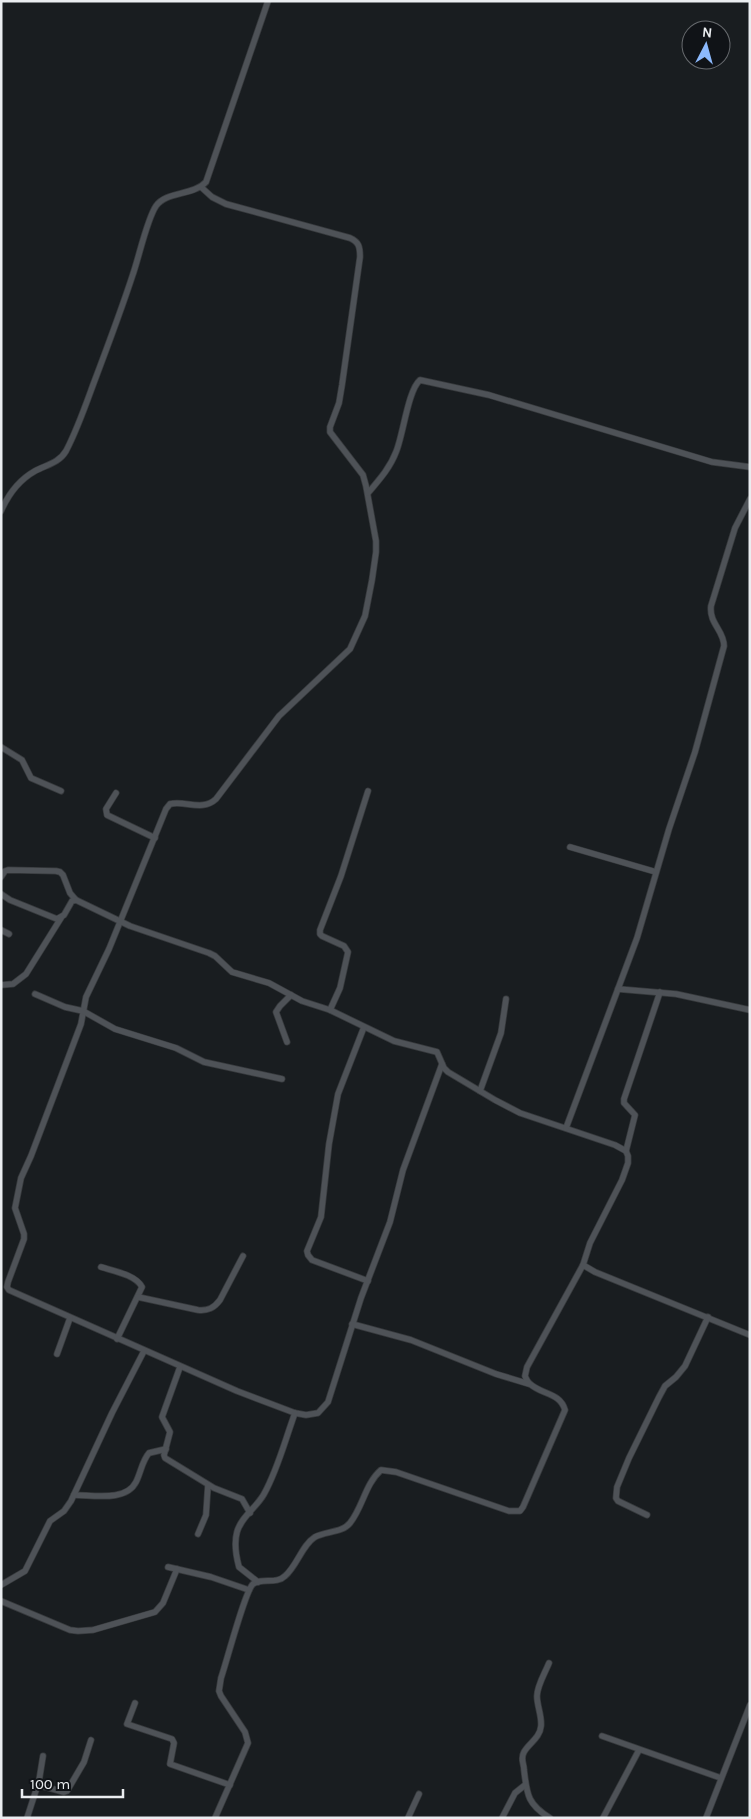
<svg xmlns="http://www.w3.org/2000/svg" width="751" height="1819" viewBox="0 0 751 1819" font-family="Karla,sans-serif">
  <rect width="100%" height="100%" fill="#191d20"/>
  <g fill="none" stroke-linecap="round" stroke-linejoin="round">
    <g stroke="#373a3d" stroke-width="7">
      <g id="minor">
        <path d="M201,187l11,10 14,7 124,34c9,4 10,9 10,19l-18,128 -3,18 -9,24v5l33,43 3,11 10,55v11l-4,28 -7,36 -15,33 -71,67 -63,83c-14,13 -31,1 -46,5l-4,5 -57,140 -23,48 -5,27 -50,132 -10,22 -6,30 9,26v5l-16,43 -1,5 2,3 228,101 58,22 11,2 12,-2 10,-11 33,-104 29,-76 13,-52 39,-106"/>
        <path d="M368,493c11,-13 22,-25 28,-41 7,-16 12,-62 24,-72l69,15 223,67 38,5"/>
        <path d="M1,511c7,-16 18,-31 34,-40 11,-6 24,-8 31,-20 11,-21 19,-44 27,-66 14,-37 28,-74 40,-111 6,-17 14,-55 23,-68 10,-15 37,-10 50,-24l62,-181"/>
        <path d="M1,747l21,13 9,18 30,13"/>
        <path d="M116,793l-10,16 1,6 48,23"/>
        <path d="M570,847l86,25"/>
        <path d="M1,877l4,-6 3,-1 48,1 4,1 3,3 7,18 6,7"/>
        <path d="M1,894l9,6 47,19 7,-4 8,-14 4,-1 54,26 79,27 6,3 17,16 37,11 33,18 28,9 64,31 43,11 7,16 4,4 47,28 25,13 95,32 11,6 2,5v7l-6,17 -32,63 -7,22 -56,102 -2,9c1,2 2,5 4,7 12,12 31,9 36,27l-42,97 -3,4h-11l-113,-39 -15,-2c-16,14 -18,37 -31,53 -8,10 -24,8 -35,14 -13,8 -18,29 -30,39 -9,9 -23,1 -32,8 -8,7 -27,80 -32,94l-2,13 2,5 24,36 3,11 -33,75"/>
        <path d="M1,930l8,4"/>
        <path d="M1,985l12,-1 13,-10 35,-56"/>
        <path d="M618,989l58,5 74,16"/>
        <path d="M35,994l30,13 18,4 32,18 61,19 28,14 78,17"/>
        <path d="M330,1010l10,-22 8,-36 -4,-6 -22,-10 -2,-2v-4l21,-54 27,-85"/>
        <path d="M364,1027l-26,67 -9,50 -8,73 -14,34 1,4 4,5 56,21"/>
        <path d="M287,1042l-11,-30 4,-6 11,-11"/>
        <path d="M480,1091l21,-58 5,-34"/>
        <path d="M566,1128l71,-190 32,-109 26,-77 29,-106c0,-16 -15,-22 -13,-40l24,-78 15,-29"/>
        <path d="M626,1151l9,-36 -11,-12v-4l36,-107"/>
        <path d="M583,1265l12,7 155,63"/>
        <path d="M101,1267c13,4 35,8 41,20l-25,52"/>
        <path d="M138,1297l60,13c10,1 16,-2 22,-10l23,-44"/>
        <path d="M352,1324l59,16 85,34 33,10"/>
        <path d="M57,1354l13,-36"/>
        <path d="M180,1367l-18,50 8,15 -6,23 1,3 49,30 28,11 8,14"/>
        <path d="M74,1495c19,0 52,7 62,-13 5,-10 6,-21 13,-29l17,-4"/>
        <path d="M647,1515l-29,-14 -2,-3 1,-11 12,-29 30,-61 6,-11 11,-9 9,-11 23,-49"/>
        <path d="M198,1534l8,-19 2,-30"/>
        <path d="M168,1567l43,10 38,13"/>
        <path d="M258,1582l-19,-15c-3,-11 -5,-24 -2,-35 4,-15 20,-25 27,-38 14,-25 21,-54 31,-81"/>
        <path d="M1,1585l24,-14 25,-50 14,-10 7,-10 41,-88 32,-62"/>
        <path d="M1,1601l69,29 8,1 15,-1 62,-18 8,-9 14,-34"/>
        <path d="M549,1663c-4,10 -12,23 -12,33 0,10 5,20 4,30 -1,12 -12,17 -17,26 -4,7 0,11 0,18 3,24 3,34 26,48"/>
        <path d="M135,1703l-8,21 45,15 2,4 -4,21 60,21"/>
        <path d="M602,1736l119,42"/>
        <path d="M38,1785l26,7 3,-1 17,-29 7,-22"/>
        <path d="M27,1818l12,-37 4,-25"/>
        <path d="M408,1818l11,-24"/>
        <path d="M502,1818l13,-25 10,-8"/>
        <path d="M603,1818l36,-68"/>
        <path d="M706,1818l44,-113"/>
      </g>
    </g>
    <use href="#minor" stroke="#4e5257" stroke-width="5.5"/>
  </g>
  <rect width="751" height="1819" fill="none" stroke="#eaedf0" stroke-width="5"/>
  <g transform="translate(706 45) rotate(6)"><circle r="24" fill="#101317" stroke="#676a6e"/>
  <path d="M0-4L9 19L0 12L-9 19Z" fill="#8cb9fc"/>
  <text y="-8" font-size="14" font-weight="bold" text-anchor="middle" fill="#eaedf0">N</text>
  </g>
  <path d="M22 1789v8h101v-8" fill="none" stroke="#eaedf0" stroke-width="2.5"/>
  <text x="30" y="1789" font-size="15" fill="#eaedf0" stroke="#101317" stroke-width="4" paint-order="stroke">100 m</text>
</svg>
